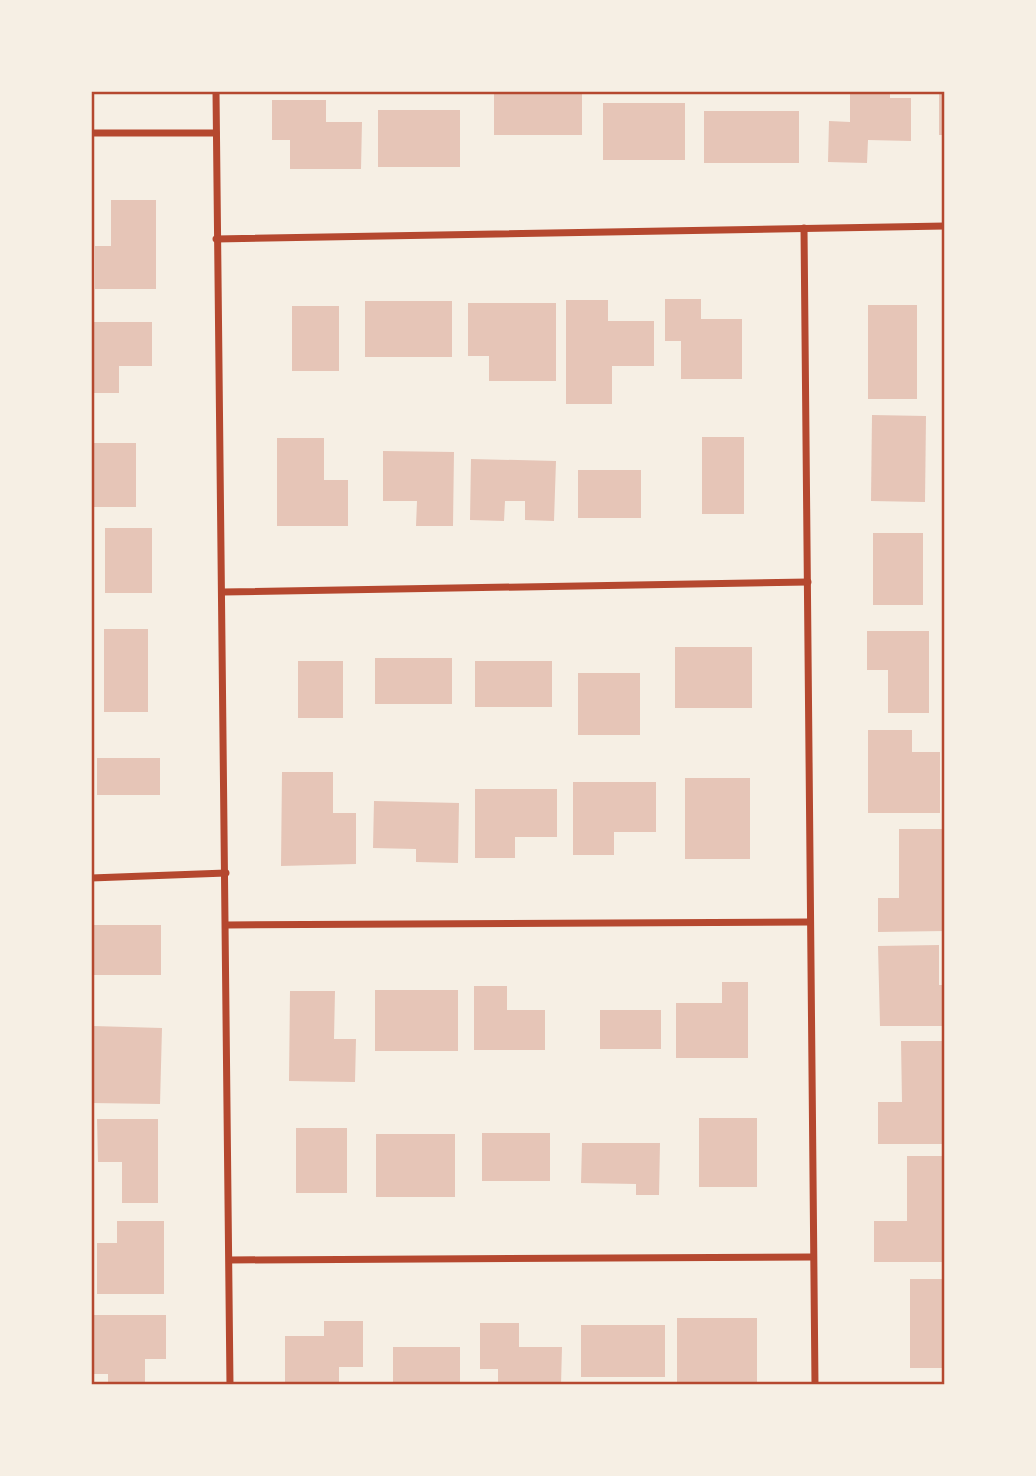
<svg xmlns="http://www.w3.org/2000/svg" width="1036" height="1476" viewBox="0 0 1036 1476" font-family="Mulish,sans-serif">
  <rect width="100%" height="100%" fill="#f6efe4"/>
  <g fill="#e6c5b7">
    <rect x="494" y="91" width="88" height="44"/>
    <path d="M850,91h40v7h21v43l-43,-1 -1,23 -39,-1 1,-41 21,1z"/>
    <rect x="939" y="91" width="6" height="44"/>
    <path d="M272,100h54v22h36l-1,47h-71v-29h-18z"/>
    <rect x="603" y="103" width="82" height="57"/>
    <rect x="378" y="110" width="82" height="57"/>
    <rect x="704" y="111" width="95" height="52"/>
    <path d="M111,200h45v89h-61v-43h16z"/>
    <path d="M665,299h36v20h41v60h-61v-38h-16z"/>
    <path d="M566,300h42v21h46v45h-42v38h-46z"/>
    <rect x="365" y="301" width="87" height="56"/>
    <path d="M468,303h88v78h-67v-25h-21z"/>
    <rect x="868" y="305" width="49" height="94"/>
    <rect x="292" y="306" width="47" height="65"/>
    <path d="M93,322h59v44h-33v27h-26z"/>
    <path d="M872,415l54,1 -1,86 -54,-1z"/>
    <rect x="702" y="437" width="42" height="77"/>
    <path d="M277,438h47v42h24v46h-71z"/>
    <rect x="91" y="443" width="45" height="64"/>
    <path d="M383,451l71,1 -1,74h-37l1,-25h-34z"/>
    <path d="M471,459l85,2 -2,60 -29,-1v-19h-20l-1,20 -34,-1z"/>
    <rect x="578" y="470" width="63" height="48"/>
    <rect x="105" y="528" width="47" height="65"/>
    <rect x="873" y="533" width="50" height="72"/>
    <rect x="104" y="629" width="44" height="83"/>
    <path d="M867,631h62v82h-41v-43h-21z"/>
    <rect x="675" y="647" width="77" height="61"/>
    <rect x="375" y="658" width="77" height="46"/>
    <rect x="298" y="661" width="45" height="57"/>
    <rect x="475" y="661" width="77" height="46"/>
    <rect x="578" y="673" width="62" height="62"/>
    <path d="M868,730h44v22h28v61h-72z"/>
    <rect x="97" y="758" width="63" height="37"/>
    <path d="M282,772h51v41h23v51l-75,2z"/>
    <rect x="685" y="778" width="65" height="81"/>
    <path d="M573,782h83v50h-42v23h-41z"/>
    <path d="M475,789h82v48h-42v21h-40z"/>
    <path d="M374,801l85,2 -1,60 -42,-1v-13l-43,-1z"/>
    <path d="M899,829h46v102l-67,1v-34h21z"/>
    <rect x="91" y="925" width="70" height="50"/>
    <path d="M939,945v40h6v41h-65l-2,-80z"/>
    <path d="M722,982h26v76h-72v-55h46z"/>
    <path d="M474,986h33v24h38v40h-71z"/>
    <rect x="375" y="990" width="83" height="61"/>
    <path d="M290,991h45l-1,48h22l-1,43 -66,-1z"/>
    <rect x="600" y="1010" width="61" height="39"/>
    <path d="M93,1026l69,2 -2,76 -69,-1z"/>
    <path d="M901,1041h44v103h-67v-42h24z"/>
    <rect x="699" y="1118" width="58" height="69"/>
    <path d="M97,1119h61v84h-36v-41h-24z"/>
    <rect x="296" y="1128" width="51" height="65"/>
    <rect x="482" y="1133" width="68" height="48"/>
    <rect x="376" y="1134" width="79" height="63"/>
    <path d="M582,1143h78l-1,52h-23v-11l-55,-1z"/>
    <path d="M907,1156h38v106h-71v-41h33z"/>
    <path d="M117,1221h47v73h-67v-51h20z"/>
    <rect x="910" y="1279" width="35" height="89"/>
    <path d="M91,1315h75v44h-21v26h-37v-11h-17z"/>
    <rect x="677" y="1318" width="80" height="67"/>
    <path d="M324,1321h39v46h-24v18h-54v-49h39z"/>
    <path d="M480,1323h39v24h43l-1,38h-63v-16h-18z"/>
    <rect x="581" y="1325" width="84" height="52"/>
    <rect x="393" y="1347" width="67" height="38"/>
  </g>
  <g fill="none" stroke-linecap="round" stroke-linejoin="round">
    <g stroke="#b5482f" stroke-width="7">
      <path d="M216,91l14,1294"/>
      <path d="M91,133h125"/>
      <path d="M804,228l11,1157"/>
      <path d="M216,239l729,-13"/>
      <path d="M223,592l585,-10"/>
      <path d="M91,878l135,-5"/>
      <path d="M227,925l582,-3"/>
      <path d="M230,1260l582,-3"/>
    </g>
  </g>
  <rect width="1036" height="1476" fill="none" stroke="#f6efe4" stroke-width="186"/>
  <rect x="93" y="93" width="850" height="1290" fill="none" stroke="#b5482f" stroke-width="2.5"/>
</svg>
